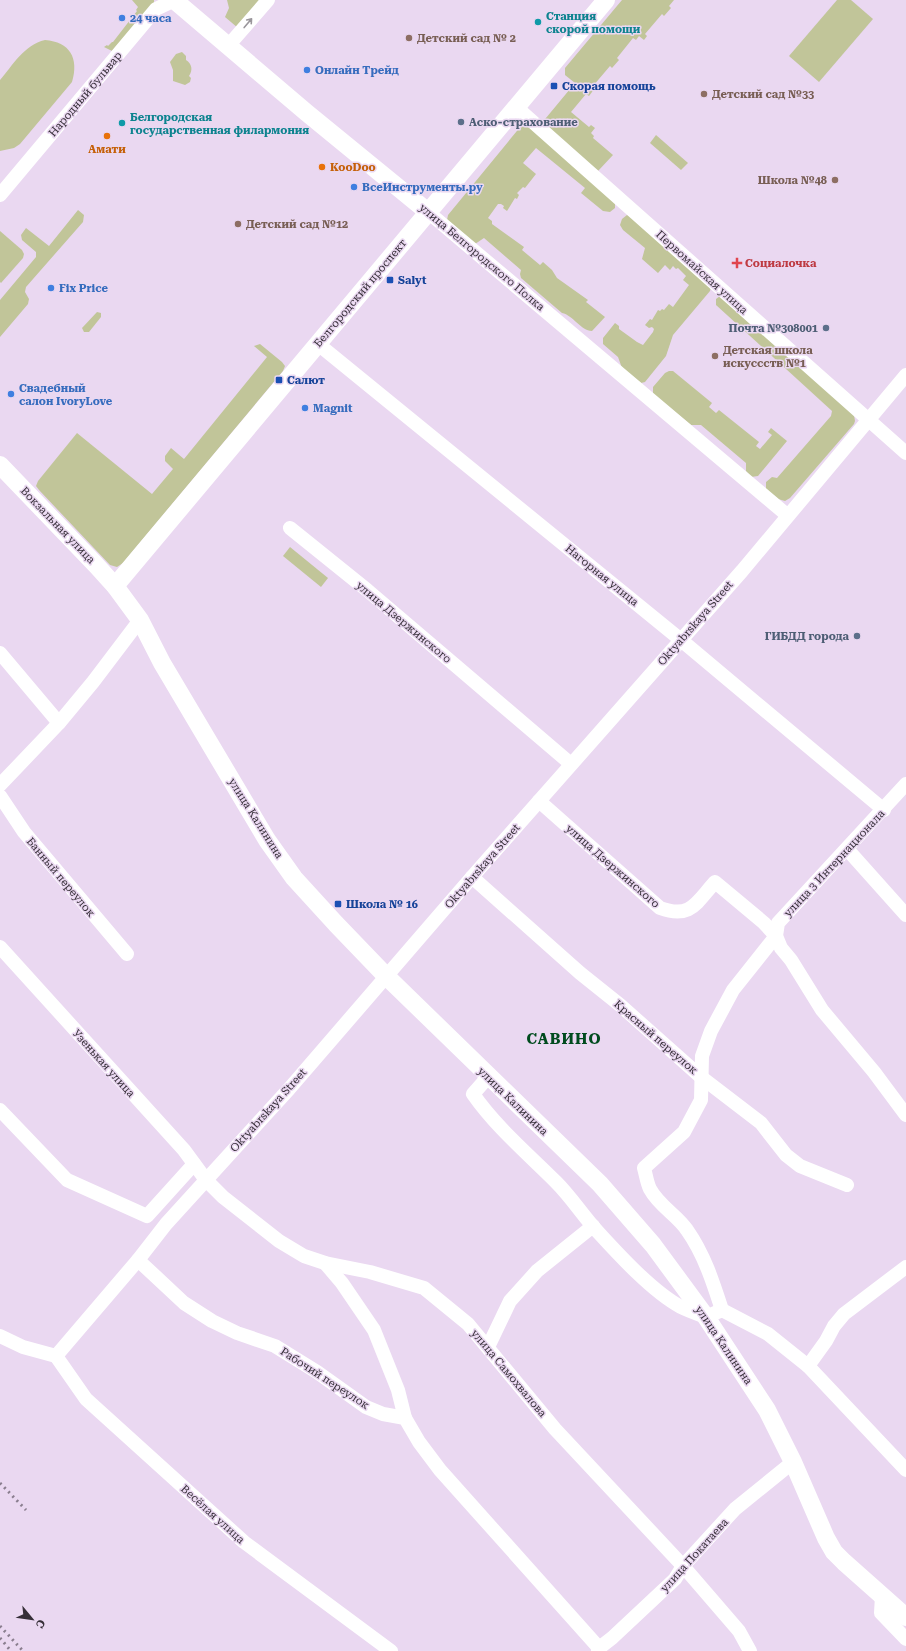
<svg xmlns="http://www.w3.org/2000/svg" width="906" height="1651" viewBox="0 0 906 1651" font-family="'Roboto Serif',serif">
  <rect width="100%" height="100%" fill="#ead8f1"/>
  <g fill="#c1c599">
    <path d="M132,0h22v4l-42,47 -8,-4 3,-2 1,1 4,-4h1l24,-31 -1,-1 2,-3z"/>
    <path d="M227,0h35l-24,28 -13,-11 4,-9z"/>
    <path d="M622,0h52l-5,6 2,2 -7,8 -2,-2 -17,20 2,2 -3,4 -5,-4 -3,4 -3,-2 -16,20 2,2 -7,8 -2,-2 -17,20 2,2 -6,8 -3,-2 -15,18 18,15 2,-2 4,3 -4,5 3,3 -1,2 20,17 -15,16 -57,-47 34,-41 -10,-8v-7z"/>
    <path d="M837,0h14l22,19 -54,63 -30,-26z"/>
    <path d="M45,40c25,2 34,18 27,42l-52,62 -6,4 -14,3v-71c13,-15 24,-35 45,-40z"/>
    <path d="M182,52l4,4v4c6,4 7,10 3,16l2,2 -1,4 -5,3 -12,-4v-11l-3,-8 6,-8z"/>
    <path d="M527,124l88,78v6l-5,4 -7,-1 -22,-18 4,-5 -49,-40 -13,15 13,11 -11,14 -2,-1 -6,6 2,2 -2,4 -2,-1 -8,13 -4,-3 1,-2 -3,-2h-3l-10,14 4,3v3l32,23 -2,3 18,15 3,-3 9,8 5,8 31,22 -2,2 19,15 -13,14c-11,0 -19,-16 -30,-18l-41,-35 -1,-4 1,-4 -37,-32 -9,6 -28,-24 1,-5 73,-89z"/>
    <path d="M656,135l32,28 -7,7 -31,-27z"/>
    <path d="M78,210l6,5 -1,7 -57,65 -1,5 4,7 -1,5 -28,33v-37l36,-43v-5l-14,-12 -1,-5 5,-7 23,18z"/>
    <path d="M627,215l3,1 81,71 -1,4 -37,44 -7,21 -21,26 -4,1 -19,-15 -4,-11 -15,-13v-6l12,-15 4,3v3l18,13 6,3 10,-13 1,-3 -2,-2 -3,1 -4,-3 5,-6 2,1 6,-10 2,1 2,-2 2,1 5,-6 4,3 16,-22 -6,-5 3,-4 -8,-8 -2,1 -3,-3 -3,4 -5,-5 -7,8 -16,-14 3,-11 -22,-18 -3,-5 2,-6z"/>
    <path d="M0,231l22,19 2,4 -1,4 -22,25 -1,-1z"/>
    <path d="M720,296l134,119 1,6 -1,3 -64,74 -5,3 -7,-2 -12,-10v-7l6,-5 5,1 54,-62 1,-5 -116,-106v-6z"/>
    <path d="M97,312l4,1v4l-12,15h-5l-2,-4z"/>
    <path d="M260,344l22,18 3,4 -2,5 -160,192 -6,4 -7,-2 -71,-75 -3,-4 2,-5 39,-48 75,61 21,-25 -8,-8v-5l6,-8 13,11 83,-102 -13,-11z"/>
    <path d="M669,371h4l39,32 -3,4 7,6 3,-3 40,32 -3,4 4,3 12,-14 -4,-3 3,-4 16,13 -29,35 -7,1 -5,-6v-8l-45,-38h-10l-38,-31v-7l12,-14z"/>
    <path d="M290,547l38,31 -7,9 -38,-31z"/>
  </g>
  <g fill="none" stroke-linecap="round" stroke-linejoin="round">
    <g stroke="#fff" stroke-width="14">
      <path d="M228,46l40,-46"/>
      <path d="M516,107l390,346"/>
      <path d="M0,195l156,-186 19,-9"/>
      <path d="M428,212l359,303"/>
      <path d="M318,344l363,296 203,170"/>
      <path d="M290,528l77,62 204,174"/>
      <path d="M0,653l59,70"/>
      <path d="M0,785l59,-62 34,-41 47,-62"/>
      <path d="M0,796l24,36 103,122"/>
      <path d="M539,801l121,107c31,11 36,-5 55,-26l49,41 12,13 5,12 10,12 31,50 52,62 32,43"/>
      <path d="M847,849l59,66"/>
      <path d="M472,877l108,96 40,32 81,72 60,46 25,32 14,11 47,19"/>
      <path d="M0,947l184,203 22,30 17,17 56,44 25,15 21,7 45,9 54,16 44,36 87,105 128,137 56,65 11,20"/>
      <path d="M488,1077l-15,17c23,33 55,60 83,88 16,16 27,34 42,50 21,23 55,60 83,75 8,4 17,7 25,10l16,-7 46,24 40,32 98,104"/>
      <path d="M0,1110l67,70 80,36 47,-52"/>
      <path d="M138,1260l46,43 28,18 25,12 38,13 42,26 49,35 17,7 22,4 14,24 21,28 159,178"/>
      <path d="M325,1263l17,20 32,47 24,60 7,28"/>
      <path d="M722,1310c-9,-28 -18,-56 -35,-80 -10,-15 -28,-24 -37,-41 -3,-6 -4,-14 -6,-21l40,-36 17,-32 1,-44 9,-25 22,-41 43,-54 2,-13 128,-139"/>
      <path d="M0,1336l23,11 33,9"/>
      <path d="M488,1347l22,-46 27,-30 56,-45"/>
      <path d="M56,1356l82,-96 28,-36 123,-135 183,-212 270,-306 164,-196"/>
      <path d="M56,1356l30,43 158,143 147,109"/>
      <path d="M808,1366l18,-25 8,-15 10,-12 62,-47"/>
      <path d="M882,1596l-1,17 25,26"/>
      <path d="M598,1651l1,-3 13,-10 63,-59 8,-13 52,-57 58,-47"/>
    </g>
    <g stroke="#fff" stroke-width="18">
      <path d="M174,0l133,113 121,99"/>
      <path d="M0,465l96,100 19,21 25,34 22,43 105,177 27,38 42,46 50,52 214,208 53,61 53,72 61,93 26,52 33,76 8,14 10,10 62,55"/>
      <path d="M115,586l491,-586"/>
    </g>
    <g stroke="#8a7e8f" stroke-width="3" stroke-dasharray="2 4" stroke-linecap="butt">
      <path d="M0,1483l26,27"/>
      <path d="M0,1626l23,25"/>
      <path d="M0,1638l11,13"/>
    </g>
  </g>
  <defs><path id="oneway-shaft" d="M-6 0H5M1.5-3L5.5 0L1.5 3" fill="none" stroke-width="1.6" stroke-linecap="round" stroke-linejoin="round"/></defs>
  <use stroke="#9a969b" href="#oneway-shaft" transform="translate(248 23) rotate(-50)"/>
  <g fill="#3f7fe0" stroke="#ead8f1" stroke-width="1.5">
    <circle cx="122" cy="18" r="4"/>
    <circle cx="307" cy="70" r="4"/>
    <circle cx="354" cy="187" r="4"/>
    <circle cx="51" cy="288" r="4"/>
    <circle cx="11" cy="394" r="4"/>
    <circle cx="305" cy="408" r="4"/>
  </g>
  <g fill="#0f9aa8" stroke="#ead8f1" stroke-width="1.5">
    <circle cx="538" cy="22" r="4"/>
    <circle cx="122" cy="123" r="4"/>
  </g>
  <g fill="#8d6e63" stroke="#ead8f1" stroke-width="1.5">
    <circle cx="409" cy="38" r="4"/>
    <circle cx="704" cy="94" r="4"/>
    <circle cx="835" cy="180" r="4"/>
    <circle cx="238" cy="224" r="4"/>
    <circle cx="715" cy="356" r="4"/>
  </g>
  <g fill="#1a4fb4" stroke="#ead8f1" stroke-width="1.5">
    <rect x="550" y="82" width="8" height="8" rx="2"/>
    <rect x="386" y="276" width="8" height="8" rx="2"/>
    <rect x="275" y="376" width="8" height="8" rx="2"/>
    <rect x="334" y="900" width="8" height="8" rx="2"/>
  </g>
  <g fill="#5c6f8a" stroke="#ead8f1" stroke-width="1.5">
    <circle cx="461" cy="122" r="4"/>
    <circle cx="826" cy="328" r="4"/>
    <circle cx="857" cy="636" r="4"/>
  </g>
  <g fill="#e8710a" stroke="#ead8f1" stroke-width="1.5">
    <circle cx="107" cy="136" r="4"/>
    <circle cx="322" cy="167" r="4"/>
  </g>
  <path fill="#e0444e" stroke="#ead8f1" stroke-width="1.5" d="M735 257h4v4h4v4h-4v4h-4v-4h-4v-4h4z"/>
  <g text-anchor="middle" stroke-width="3" stroke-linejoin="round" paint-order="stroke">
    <g font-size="11" font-weight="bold" fill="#0d838f" stroke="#ead8f1" text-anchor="start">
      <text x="546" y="20">Станция<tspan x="546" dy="13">скорой помощи</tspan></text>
      <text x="130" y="121">Белгородская<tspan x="130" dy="13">государственная филармония</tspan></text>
    </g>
    <g font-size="11" font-weight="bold" fill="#366cbe" stroke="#ead8f1" text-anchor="start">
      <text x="130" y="22">24 часа</text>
      <text x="315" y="74">Онлайн Трейд</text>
      <text x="362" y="191">ВсеИнструменты.ру</text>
      <text x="59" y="292">Fix Price</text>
      <text x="19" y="392">Свадебный<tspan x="19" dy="13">салон IvoryLove</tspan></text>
      <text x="313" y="412">Magnit</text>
    </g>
    <g font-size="11" font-weight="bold" fill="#785e54" stroke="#ead8f1" text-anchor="start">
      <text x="417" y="42">Детский сад № 2</text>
      <text x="712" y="98">Детский сад №33</text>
      <text x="827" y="184" text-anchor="end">Школа №48</text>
      <text x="246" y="228">Детский сад №12</text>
      <text x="723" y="354">Детская школа<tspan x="723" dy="13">искуссств №1</tspan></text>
    </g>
    <g font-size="11" font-weight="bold" fill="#164399" stroke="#ead8f1" text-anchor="start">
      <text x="562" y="90">Скорая помощь</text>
      <text x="398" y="284">Salyt</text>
      <text x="287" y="384">Салют</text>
      <text x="346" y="908">Школа № 16</text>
    </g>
    <g font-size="11" fill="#352e37" stroke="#ead8f1">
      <text transform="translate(85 94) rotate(-50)" y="4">Народный бульвар</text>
      <text transform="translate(482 257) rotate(40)" y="4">улица Белгородского Полка</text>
      <text transform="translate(702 272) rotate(42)" y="4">Первомайская улица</text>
      <text transform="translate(360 293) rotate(-50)" y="4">Белгородский проспект</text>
      <text transform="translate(58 525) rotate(46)" y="4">Вокзальная улица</text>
      <text transform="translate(602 575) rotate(39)" y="4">Нагорная улица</text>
      <text transform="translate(404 622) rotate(40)" y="4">улица Дзержинского</text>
      <text transform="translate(695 623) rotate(-49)" y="4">Oktyabrskaya Street</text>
      <text transform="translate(256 818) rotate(58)" y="4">улица Калинина</text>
      <text transform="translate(834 863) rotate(-47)" y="4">улица 3 Интернационала</text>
      <text transform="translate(482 866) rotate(-49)" y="4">Oktyabrskaya Street</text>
      <text transform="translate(613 866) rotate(41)" y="4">улица Дзержинского</text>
      <text transform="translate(61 877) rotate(50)" y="4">Банный переулок</text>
      <text transform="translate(656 1037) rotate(41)" y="4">Красный переулок</text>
      <text transform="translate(104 1063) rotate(48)" y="4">Узенькая улица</text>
      <text transform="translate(513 1101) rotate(44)" y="4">улица Калинина</text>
      <text transform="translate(268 1110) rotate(-48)" y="4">Oktyabrskaya Street</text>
      <text transform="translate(724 1345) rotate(56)" y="4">улица Калинина</text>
      <text transform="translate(509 1373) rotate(50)" y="4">улица Самохвалова</text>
      <text transform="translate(325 1378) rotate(33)" y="4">Рабочий переулок</text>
      <text transform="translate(213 1514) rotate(42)" y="4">Весёлая улица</text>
      <text transform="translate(694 1555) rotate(-48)" y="4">улица Покатаева</text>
    </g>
    <g font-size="11" font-weight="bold" fill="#4e5e75" stroke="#ead8f1" text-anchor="end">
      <text x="469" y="126" text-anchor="start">Аско-страхование</text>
      <text x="818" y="332">Почта №308001</text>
      <text x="849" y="640">ГИБДД города</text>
    </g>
    <g font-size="11" font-weight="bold" fill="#c56008" stroke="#ead8f1">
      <text x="107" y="153">Амати</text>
      <text x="330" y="171" text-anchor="start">KooDoo</text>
    </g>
    <g font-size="11" font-weight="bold" fill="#be3a42" stroke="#ead8f1" text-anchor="start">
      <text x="745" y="267">Социалочка</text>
    </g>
    <g font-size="15" font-weight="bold" letter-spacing="1" fill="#004b1e" stroke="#ead8f1">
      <text x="564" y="1044">САВИНО</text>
    </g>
  </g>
  <g transform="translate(32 1619) rotate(119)" stroke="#ead8f1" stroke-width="3" paint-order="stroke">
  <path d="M0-3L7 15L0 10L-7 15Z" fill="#352e37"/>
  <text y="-6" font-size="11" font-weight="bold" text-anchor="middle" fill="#352e37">С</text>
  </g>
</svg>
